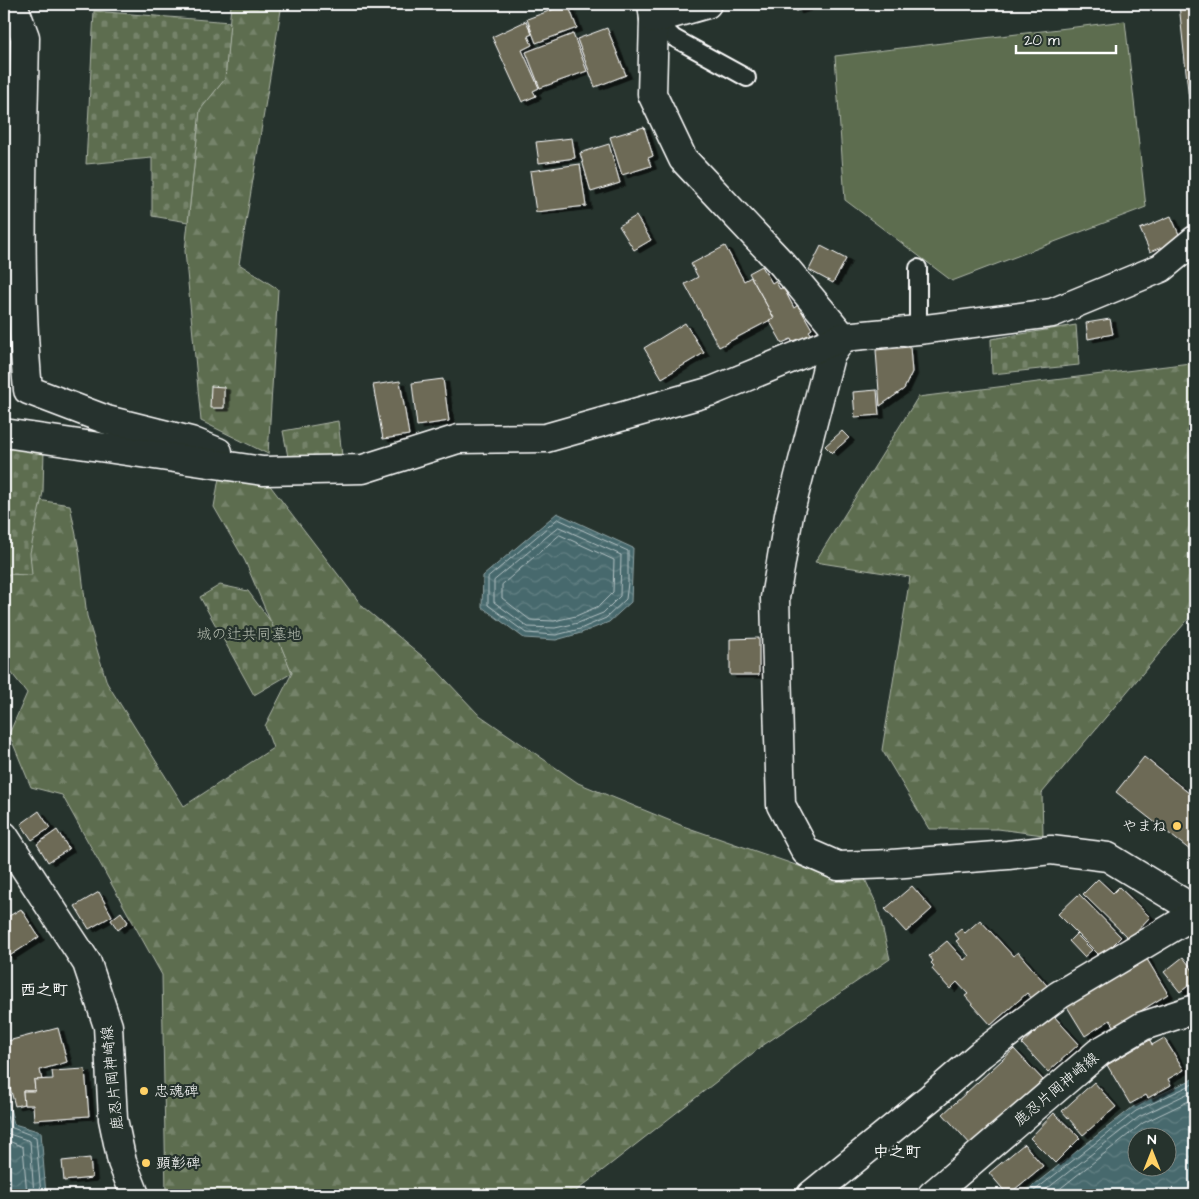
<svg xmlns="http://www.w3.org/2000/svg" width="1199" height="1199" viewBox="0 0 1199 1199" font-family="'Architects Daughter','Klee One',sans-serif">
  <defs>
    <pattern id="forest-firs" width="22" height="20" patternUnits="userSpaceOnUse" patternTransform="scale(1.25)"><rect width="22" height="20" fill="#5d6d50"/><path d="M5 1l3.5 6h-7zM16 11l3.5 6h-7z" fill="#75836a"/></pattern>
    <pattern id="cemetery-stones" width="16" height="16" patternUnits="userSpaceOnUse" patternTransform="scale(1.25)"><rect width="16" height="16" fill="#5d6d50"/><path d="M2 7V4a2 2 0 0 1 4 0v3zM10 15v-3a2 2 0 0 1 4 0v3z" fill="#75836a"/></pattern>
    <pattern id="water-waves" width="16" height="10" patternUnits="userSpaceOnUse" patternTransform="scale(1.25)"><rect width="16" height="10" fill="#47696d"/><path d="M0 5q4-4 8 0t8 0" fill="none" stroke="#638083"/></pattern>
    <filter id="shadow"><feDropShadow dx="5.5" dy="3" stdDeviation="0" flood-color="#0009"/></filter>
  </defs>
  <rect width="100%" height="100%" fill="#26332d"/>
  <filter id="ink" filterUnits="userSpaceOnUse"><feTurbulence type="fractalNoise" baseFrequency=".02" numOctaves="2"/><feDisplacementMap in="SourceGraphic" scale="10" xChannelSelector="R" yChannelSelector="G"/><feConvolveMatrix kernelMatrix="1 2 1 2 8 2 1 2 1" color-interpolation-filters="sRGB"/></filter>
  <g filter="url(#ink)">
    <g fill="url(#forest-firs)" stroke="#aeb6a8">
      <path d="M231,4h51l-43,260 39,25 -10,165 -67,-33 -16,-170 15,-142 25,-30z"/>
      <path d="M4,16l6,16 -6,107z"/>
      <path d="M1190,363l5,1v247l-153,182 1,42 -45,-6h-69l-47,-79 28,-173 -95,-15 103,-165z"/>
      <path d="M219,478l49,5 95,124 65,54 50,53 100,69 105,43 162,56 20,-3 12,26 13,54 -128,87 -191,149h-405l-4,-220 -100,-180 -31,-8 -22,-53 18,-41 -23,-30v-67l13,-61 21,-35 32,5 9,45 8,66 20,67 77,123 89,-58 -8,-22 27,-53 -47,-112 -31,-54z"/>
    </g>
    <g fill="url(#cemetery-stones)" stroke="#aeb6a8">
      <path d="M94,11l136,11 -5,57 -25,31 -12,112 -36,-6v-58l-66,6z"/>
      <path d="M1076,325l3,40 -87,9 -1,-35z"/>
      <path d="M338,421l4,35 -53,6 -6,-31z"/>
      <path d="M6,445l38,5 -1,42 -13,61 2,22 -28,-1z"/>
      <path d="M220,585l28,6 23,31 21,51 -38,22 -54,-98z"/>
    </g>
    <path fill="#5d6d50" stroke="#aeb6a8" d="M1125,21l21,186 -194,74 -107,-81 -10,-144z"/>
    <g fill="url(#water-waves)" stroke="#91a5a7" fill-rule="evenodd">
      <path d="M557,513l76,35 -2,54 -22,20 -28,11 -25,7 -32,-2 -42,-31 1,-31z"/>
      <path d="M1195,1078v117h-174l112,-88zM1136,1136h30v30h-30z"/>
      <path d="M4,1085l10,39 27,8 5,63h-42z"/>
    </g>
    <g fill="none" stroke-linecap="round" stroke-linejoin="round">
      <g stroke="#b5c3c5" stroke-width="1">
        <path d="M558,519l70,32v32l-2,16 -20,19 -26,11 -24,6 -30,-2 -38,-28v-27z"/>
        <path d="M559,527l62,28 -1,41 -17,17 -25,10 -23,5 -27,-1 -34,-25v-21z"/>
        <path d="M560,535l54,25 -1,32 -14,14 -23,10 -22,5 -24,-1 -28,-22v-13z"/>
        <path d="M4,1105l6,22 26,10 5,58"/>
        <path d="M4,1129l5,5 21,7 4,54"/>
        <path d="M4,1139l19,8 4,48"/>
        <path d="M1029,1195l107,-84 59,-28"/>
        <path d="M1039,1195l100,-78 56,-27"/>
        <path d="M1052,1195l91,-72 52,-25"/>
      </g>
    </g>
    <g fill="#6d6a56" stroke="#fff" filter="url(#shadow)">
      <path d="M568,4l9,24 -41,15 -9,-24z"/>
      <path d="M794,4h23l-21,7z"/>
      <path d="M1179,4h16v165l-2,-30z"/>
      <path d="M526,21l6,13 -4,2 4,9 -10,5 17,38 -6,3 3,5 -14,6 -30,-65z"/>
      <path d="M607,28l19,47 -31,12 -18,-48z"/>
      <path d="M573,34l14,37 -47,17 -14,-36z"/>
      <path d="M644,127l9,29 -5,2 3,8 -29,9 -12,-38z"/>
      <path d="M572,138l3,20 -36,5 -3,-21z"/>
      <path d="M609,144l11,39 -29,9 -11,-39z"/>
      <path d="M580,164l6,42 -50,6 -6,-41z"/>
      <path d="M636,216l15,24 -17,10 -15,-24z"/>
      <path d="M1171,216l10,23 -31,13 -10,-23z"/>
      <path d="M725,246l19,35 7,-4 23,41 -55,29 -34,-63 13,-7 -7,-13z"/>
      <path d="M821,246l25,13 -13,24 -24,-13z"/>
      <path d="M762,266l10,17 3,-2 5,8 3,-2 11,21 4,-3 14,24 -3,2 4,5 -19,10 -3,-7 -9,4 -13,-23 5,-2 -25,-45z"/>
      <path d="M1110,319l3,15 -25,5 -2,-16z"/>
      <path d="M685,323l19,30 -42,25 -18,-30z"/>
      <path d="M910,347l2,25 -8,17 -24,17 -4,-56z"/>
      <path d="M443,379l6,42 -32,5 -5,-43z"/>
      <path d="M400,381l9,54 -26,4 -10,-54z"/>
      <path d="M211,386l13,1v21h-14z"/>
      <path d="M877,390l2,25 -24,2 -2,-25z"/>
      <path d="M842,431l7,7 -17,15 -7,-7z"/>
      <path d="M759,638v37h-29v-36z"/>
      <path d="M1144,757l51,41v56l-79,-62z"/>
      <path d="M39,811l11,17 -18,12 -11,-16z"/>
      <path d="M57,830l12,19 -21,13 -11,-18z"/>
      <path d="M1098,879l15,14 6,-6 31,30 -21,22 -46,-45z"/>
      <path d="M912,886l20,23 -26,23 -21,-23z"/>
      <path d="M99,892l13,24 -23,13 -14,-23z"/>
      <path d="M1079,894l42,43 -20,20 -43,-43z"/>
      <path d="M21,909l18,28 -31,20 -4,-7v-31z"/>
      <path d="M121,912l7,10 -10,8 -7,-10z"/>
      <path d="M980,920l33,36 5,-4 32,37 -15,13 -8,-9 -36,32 -26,-29 3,-2 -11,-12 -7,7 -18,-20 2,-3 -3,-3 2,-2 -4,-5 18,-15 17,19 5,-4 -13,-15 3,-2 -4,-5 6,-5 4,4z"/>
      <path d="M1076,934l16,16 -8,7 -15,-16z"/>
      <path d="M1145,956l23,38 -53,33 -5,-7 -25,16 -19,-31z"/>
      <path d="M1183,957l12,16v8l-15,11 -16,-20z"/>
      <path d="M1053,1015l26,29 -31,28 -26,-28z"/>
      <path d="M58,1028l9,34 -27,8 2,10h-8l1,11h-12l1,13 -9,2 -11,-41v-23z"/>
      <path d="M1164,1038l20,32 -16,9 3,6 -23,13 -2,-3 -16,9 -23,-39 43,-25 2,5z"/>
      <path d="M1014,1049l29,31 -72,65 -28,-31z"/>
      <path d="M85,1069l4,47 -55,4 -1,-15h-9l-1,-14h12l-1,-11 19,-1 -1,-8z"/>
      <path d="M1094,1082l22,25 -33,28 -21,-24z"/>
      <path d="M1054,1113l26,25 -25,25 -25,-25z"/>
      <path d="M1024,1144l19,22 -35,29 -19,-22z"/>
      <path d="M90,1158l2,20 -28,3 -2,-20z"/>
      <path d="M862,1189l6,6h-14z"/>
    </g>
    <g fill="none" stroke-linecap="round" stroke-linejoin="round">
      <g stroke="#fff" stroke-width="20">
        <g id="service">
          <path d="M654,19l20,19 73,40"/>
          <path d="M918,268v62"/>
        </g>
      </g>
      <g stroke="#fff" stroke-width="31">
        <g id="minor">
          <path d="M13,4l12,33c-2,118 -8,236 3,353l79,30 84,21 27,11"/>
          <path d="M652,4l2,15 -2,75 31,65 100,106 60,72"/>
          <path d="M654,19l53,-15"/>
          <path d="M843,337l-13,19 -41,159 -14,83 6,207 25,47 32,14 54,-2 116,-9 43,-5 57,7 87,53"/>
          <path d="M4,433l259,38 100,-2 95,-30 88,-1 166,-47 131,-54 75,-7 134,-17 109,-45 34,-28"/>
          <path d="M811,1195l119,-97 51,-44 78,-59 136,-81"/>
        </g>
      </g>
      <g stroke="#fff" stroke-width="31">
        <g id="secondary">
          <path d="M4,836l83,127 21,63 5,93 9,43 13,33"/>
          <path d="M932,1195l167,-143 44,-26 52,-17"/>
        </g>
      </g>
      <use href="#service" stroke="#26332d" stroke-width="16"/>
      <use href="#minor" stroke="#26332d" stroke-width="28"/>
      <use href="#secondary" stroke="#26332d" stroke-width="28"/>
    </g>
  </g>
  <g fill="#ffd166" stroke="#26332d" stroke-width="2">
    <circle cx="1177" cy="826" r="5"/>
    <circle cx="144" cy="1091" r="5"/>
    <circle cx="146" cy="1163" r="5"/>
  </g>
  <g text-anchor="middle" stroke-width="4.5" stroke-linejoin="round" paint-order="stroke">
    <g font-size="15" fill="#b6bdb0" stroke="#26332d">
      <text x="249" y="639">城の辻共同墓地</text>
    </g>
    <g font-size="15" fill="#fff" stroke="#26332d" text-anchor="start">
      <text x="1167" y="831" text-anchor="end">やまね</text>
      <text x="154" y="1096">忠魂碑</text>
      <text x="156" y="1168">顕彰碑</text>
    </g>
    <g font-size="15" fill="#fff" stroke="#26332d">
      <text transform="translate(112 1078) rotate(-96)" y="5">鹿忍片岡神崎線</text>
      <text transform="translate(1056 1089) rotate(-40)" y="5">鹿忍片岡神崎線</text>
    </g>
    <g font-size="16" font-weight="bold" fill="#fff" stroke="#26332d">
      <text x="44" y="995">西之町</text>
      <text x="897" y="1157">中之町</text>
    </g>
  </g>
  <rect width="1199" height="1199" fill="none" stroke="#26332d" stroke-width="20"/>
  <rect x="10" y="10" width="1179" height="1179" fill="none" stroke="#fff" stroke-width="2" filter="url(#ink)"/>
  <g transform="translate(1152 1152)"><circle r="24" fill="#26332d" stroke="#7d8581"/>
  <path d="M0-4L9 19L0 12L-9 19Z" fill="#ffd166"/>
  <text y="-8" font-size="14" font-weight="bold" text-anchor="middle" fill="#ffffff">N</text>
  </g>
  <path d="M1016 45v8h100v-8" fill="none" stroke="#ffffff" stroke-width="2.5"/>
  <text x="1024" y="45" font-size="15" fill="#ffffff" stroke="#26332d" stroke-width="4" paint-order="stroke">20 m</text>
</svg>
